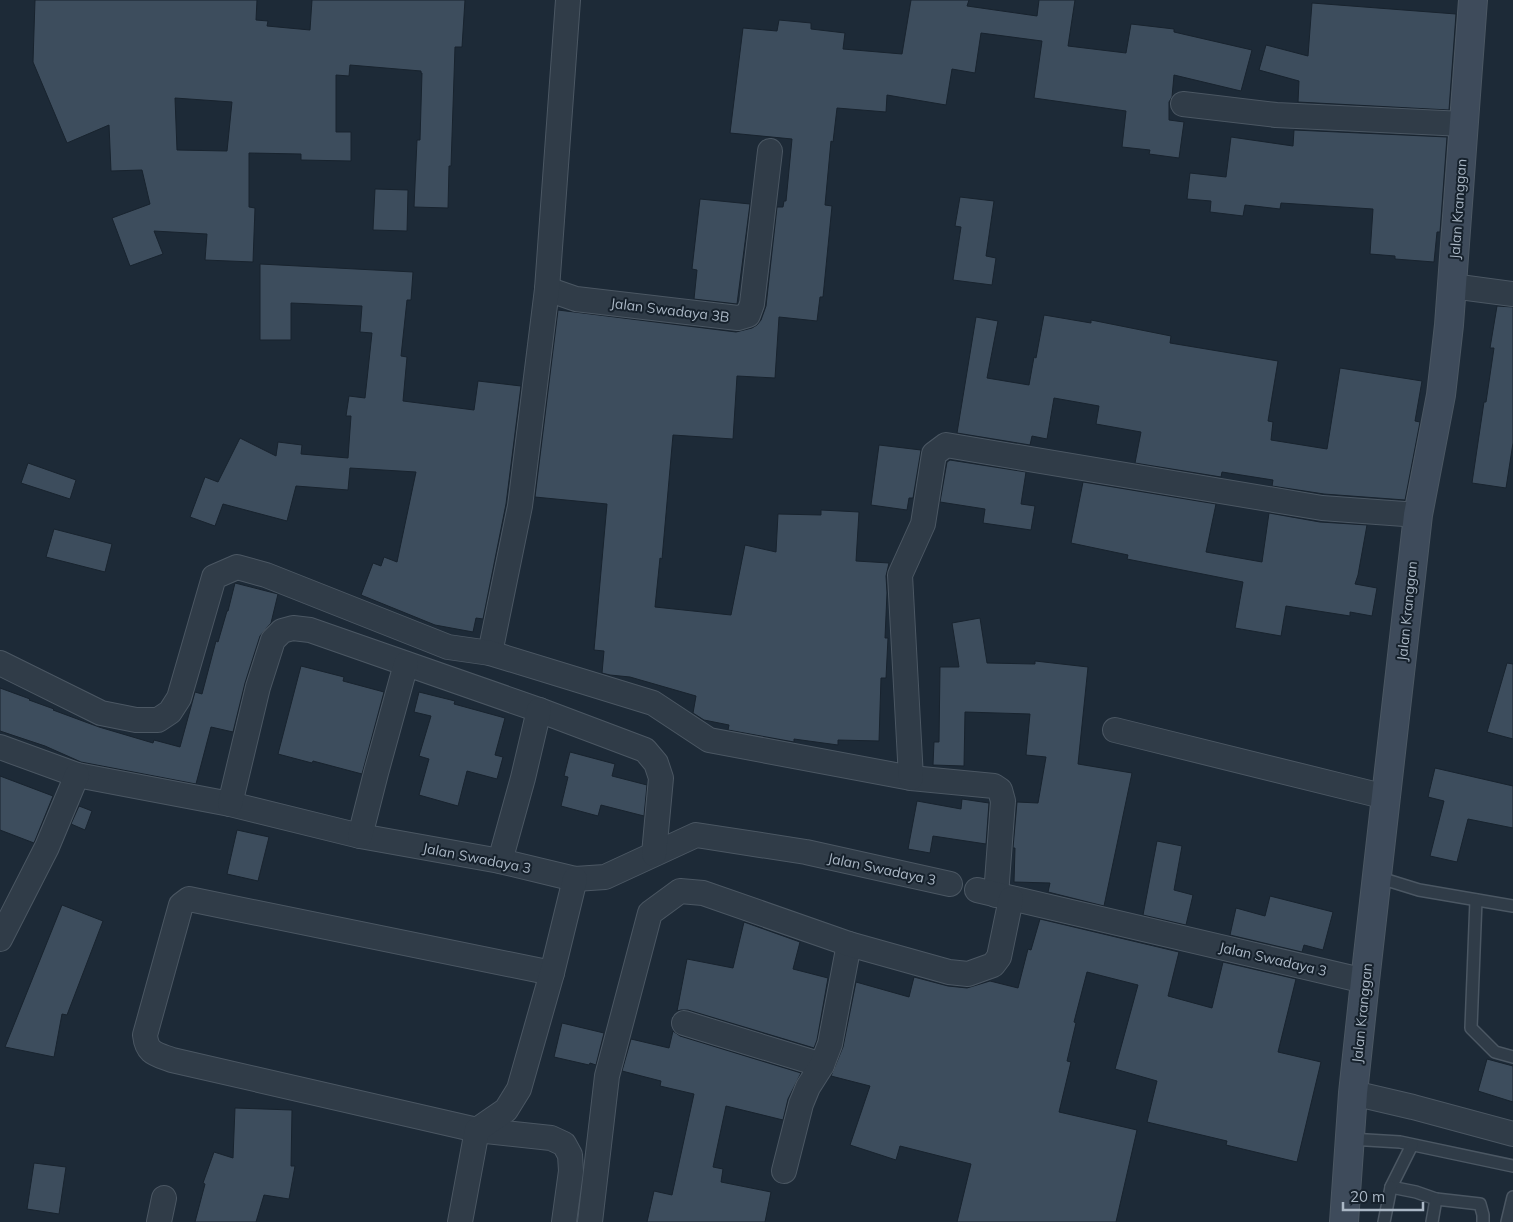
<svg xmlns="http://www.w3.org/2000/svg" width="1513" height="1222" viewBox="0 0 1513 1222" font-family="Mulish,sans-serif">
  <rect width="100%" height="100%" fill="#1d2a37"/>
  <g fill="#3d4d5d" stroke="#18232e" fill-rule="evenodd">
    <path d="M35,0h222l-1,20 12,1 -1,5 43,4 2,-30h153l-3,47h-7l-4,119h-2l-1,42 -34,-1 3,-67h3l2,-67h-1v-2l-71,-6 -1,11 -13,-1v57h15v29l-50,-1v-6l-52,-1v54l6,1 -2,54 -48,-2 2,-26 -53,-3 9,23 -33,12 -18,-48 38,-14 -8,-34 -31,1 -2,-46 -42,18 -34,-81zM175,98l57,4 -5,49 -50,-1z"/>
    <path d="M911,0h58l-2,6 70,10 2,-16h36l-7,46 58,7 5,-29 43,5v3l78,18 -11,41 -67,-16 -2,22 -3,5v18l15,2 -5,36 -30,-4 1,-4 -28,-3 4,-36 -92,-13 8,-57 -61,-8 -6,40 -23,-4 -6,36 -59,-10 -1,17 -49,-4 -4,34 -2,-1 -6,64 7,1 -9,91h-3l-3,24 -38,-4 -4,61 -38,-2 -4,63 -60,-4 -11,124 -2,-1 -5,49 76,8 14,-70 31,7 2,-38 43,1v-5l38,2 -3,49 33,2 -3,13 1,17 -2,45h3l-2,40h-5l-2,63 -41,-1v5l-44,-6v3l-66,-12 1,-5 -25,-5 -11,-7 3,-17 -66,-19 -20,-2 -8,-2 2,-22 -10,-1 13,-146 -72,-7 23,-187 178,22 16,-4 5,-3 4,-5 5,-14 11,-99h6l1,-6h2l6,-62 -62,-6 13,-105 34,3 2,-11 32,3v6l34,4 -2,16 59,5z"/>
    <path d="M1312,3l144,11 -7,96 -151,-8 1,-21 -40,-11 7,-25 42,11z"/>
    <path d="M1294,130l153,7 -7,95h-3l-3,30 -39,-3v-3l-25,-2 3,-45 -92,-6 -1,6 -35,-4 -2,11 -33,-4 1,-11 -24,-2 3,-26 36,4 5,-40 62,9z"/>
    <path d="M375,189l33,1 -1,41 -34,-1z"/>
    <path d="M960,197l34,4 -8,55 10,2 -4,27 -39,-5 8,-53 -6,-1z"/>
    <path d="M700,199l50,5 -13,100 -43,-5 3,-29 -5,-1z"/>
    <path d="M260,264l153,8 -2,28h-4l-6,56 6,1 -4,44 71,9 4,-29 43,5 -15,118 -23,115 -7,-1 -3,14 -38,-7 -74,-30 12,-32 8,3 3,-9 13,5 19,-90 -66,-4 -2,22 -52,-4 -9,35 -64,-17 -8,22 -25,-9 15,-40 13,5 22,-44 36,18 2,-14 24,3 -1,9 47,4 3,-42h-5l3,-20 16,2 7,-65 -12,-1 2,-26 -71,-3v37h-31z"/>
    <path d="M1497,306l16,1v136l-7,45 -34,-5 12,-81h2l8,-54h-4z"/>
    <path d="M1044,315l47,8v-3l80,16 -1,7 108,18 -10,60 5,1 -2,18 56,9 13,-81 82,13 -7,40 5,1 -15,78 -81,-6 -52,-8 1,-6 -51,-8 -1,5 -86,-14 6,-31 -45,-8 3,-18 -45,-8 -7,41 -15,-3 -2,9 -73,-12 19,-116 22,4 -11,57 42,7 5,-28 2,1z"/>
    <path d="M879,445l42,5 -8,48h-4l-2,12 -36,-5z"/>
    <path d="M950,460l76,12 -5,32 14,2 -4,24 -48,-7 2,-14 -45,-7 7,-40z"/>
    <path d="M28,463l48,17 -6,19 -49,-16z"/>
    <path d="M1083,482l133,22 -10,48 56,10 7,-49 51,9 47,3 -9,50 -3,9 22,4 -5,28 -22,-4v4l-64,-10 -5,30 -46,-8 8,-46 -116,-23 1,-4 -57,-12z"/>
    <path d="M54,529l58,15 -7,28 -59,-15z"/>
    <path d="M235,583l43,11 -7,29 -11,13 -15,47 -12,49 -22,-5 -15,57 -115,-22 -36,-16 -45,-15v-43l30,11 -1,1 25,9 -1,1 46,17 54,16 1,-3 26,7 15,-55 7,2 14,-53 2,1 9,-31h1z"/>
    <path d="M980,618l7,45 48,1v-3l53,6 -10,97 54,9 -28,133 -56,-14 2,-9 -36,-1 1,-34h-2l4,-46 21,1 8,-46 -20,-2 4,-41 -65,-2 -1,54 -31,-1 1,-23h5l1,-75h19l-7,-44z"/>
    <path d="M1507,663l6,1v75l-26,-7z"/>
    <path d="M301,666l43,11 -1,4 41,11 -22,82 -49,-13 -1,2 -34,-9z"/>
    <path d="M419,692l36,9 -1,3 51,14 -10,37 8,2 -6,22 -30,-8 -9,35 -39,-11 10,-36 -10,-3 12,-40 -17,-4z"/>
    <path d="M570,752l45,12 -3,12 35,9 -3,31 -43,-11 -3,11 -37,-10 7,-29 -4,-1z"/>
    <path d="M1435,768l78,18v42l-45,-9 -11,43 -27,-6 14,-55 -16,-4z"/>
    <path d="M0,776l53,20 -19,47 -34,-13z"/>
    <path d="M962,799l27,4 -3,41 -53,-8 -3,17 -22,-4 9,-48 44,8z"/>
    <path d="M79,806l13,5 -7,19 -14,-6z"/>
    <path d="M237,830l32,7 -11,44 -31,-7z"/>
    <path d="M1157,841l25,5 -8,44 19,5 -7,30 -43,-10z"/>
    <path d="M1270,896l63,16 -10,38 -19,-5 -2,7 -72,-17 6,-27 29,8z"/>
    <path d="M62,905l41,16 -36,94 -5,-1 -8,43 -49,-10z"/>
    <path d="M1040,919l139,33 -11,44 44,12 11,-46 73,17 -18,73 43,10 -24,100 -71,-17 1,-4 -80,-19 10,-41 -42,-12 23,-84 -51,-13 -13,50 2,1 -9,38 4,1 -12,50 78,18 -21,92h-159l14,-58 -71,-18 -4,14 -46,-15 20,-59 -39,-10 12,-29 13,-65 53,15 5,-20 34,9 19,2 23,-7 28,7 10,-39 3,1z"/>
    <path d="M744,922l56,20 -7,27 35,9 -11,62 -3,8 -126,-38h-7l-4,1 10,-52 46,9z"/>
    <path d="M562,1023l42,10 -8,32 -6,-2 -1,2 -35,-8z"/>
    <path d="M673,1031l7,5 121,37 -13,26 -5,21 -57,-14 -13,61 10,2 -2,13 50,10 -6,30h-118l7,-31 18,4 22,-101 -34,-8 1,-5 -39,-10 9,-32 38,9z"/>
    <path d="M1487,1059l26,7v36l-35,-11z"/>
    <path d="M235,1108l57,2 -1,56h4l-6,33 -25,-4 -8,27h-61l10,-38 -2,-1 11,-31 19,6z"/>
    <path d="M34,1163l32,4 -7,47 -32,-5z"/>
  </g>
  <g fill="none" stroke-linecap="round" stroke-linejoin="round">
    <g stroke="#4b5763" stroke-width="14">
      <g id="lane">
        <path d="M1377,877l42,13 94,16"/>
        <path d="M1476,900l-5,128 24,24 18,5"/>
        <path d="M1350,1139l50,3 113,24"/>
        <path d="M1412,1145l-21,42 25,5 20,7 44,5 3,11v7"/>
        <path d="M1384,1222l7,-35"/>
        <path d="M1432,1222l4,-23"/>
        <path d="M1507,1222l6,-25"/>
      </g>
    </g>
    <g stroke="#4b5763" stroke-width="26">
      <g id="street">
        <path d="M1183,104l93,11 188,9"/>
        <path d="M1452,286l61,8"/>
        <path d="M547,289l29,10 162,19 10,-3 4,-11 18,-153"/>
        <path d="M490,653l30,-147 27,-217 21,-289"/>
        <path d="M0,663l101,50 35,7h22l12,-8 9,-14 35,-121 23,-10 29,8 182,72 42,6 163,50 56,37 202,38 83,8 6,4 3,11 -7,94"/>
        <path d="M1115,730l271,67"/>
        <path d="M0,747l77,28 153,29 130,32 140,25 75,18 30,-2 91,-42 110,17 144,32"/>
        <path d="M911,778l-11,-203 23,-51 11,-70 12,-9 376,63 96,7"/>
        <path d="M230,804l28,-117 15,-47 9,-9 11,-3 17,2 229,80 106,40 11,13 5,15 -7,76"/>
        <path d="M360,836l16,-63 30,-109"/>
        <path d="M500,861l23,-83 16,-68"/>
        <path d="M977,890l388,91"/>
        <path d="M0,939l47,-92 30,-72"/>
        <path d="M552,973l-363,-74 -8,6 -36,130c2,19 11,19 27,25l305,70 74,8 13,6 6,11 1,16 -7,51"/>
        <path d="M684,1023l138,42"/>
        <path d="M1353,1093l60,14 100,27"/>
        <path d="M784,1171l17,-67 7,-17 14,-22 8,-21 19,-100"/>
        <path d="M159,1222l5,-24"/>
        <path d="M460,1222l17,-92 29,-20 13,-21 33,-116 23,-94"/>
        <path d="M590,1222l17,-146 43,-163 30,-22 23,2 146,51 100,28 19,2 25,-9 6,-8 12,-58"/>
      </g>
    </g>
    <g stroke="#4b5763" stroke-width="30">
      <path id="secondary" d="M1344,1222l9,-129 12,-112 53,-466 23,-120 8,-70 24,-325"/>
    </g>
    <use href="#lane" stroke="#303c48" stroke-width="11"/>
    <use href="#street" stroke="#303c48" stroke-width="24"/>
    <use href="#secondary" stroke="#3e4b5b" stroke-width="28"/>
  </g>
  <g text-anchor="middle" stroke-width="4" stroke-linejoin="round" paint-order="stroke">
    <g font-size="14" fill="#aab7c5" stroke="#16212c">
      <text transform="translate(1458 209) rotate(-86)" y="5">Jalan Kranggan</text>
      <text transform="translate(670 310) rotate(7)" y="5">Jalan Swadaya 3B</text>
      <text transform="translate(1407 611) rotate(-84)" y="5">Jalan Kranggan</text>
      <text transform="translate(477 858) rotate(11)" y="5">Jalan Swadaya 3</text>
      <text transform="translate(882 869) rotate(12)" y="5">Jalan Swadaya 3</text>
      <text transform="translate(1273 959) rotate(13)" y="5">Jalan Swadaya 3</text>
      <text transform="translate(1362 1013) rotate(-84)" y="5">Jalan Kranggan</text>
    </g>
  </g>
  <path d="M1343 1202v8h80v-8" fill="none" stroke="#aab7c5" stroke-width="2.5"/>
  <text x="1350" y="1202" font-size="15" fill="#aab7c5" stroke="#16212c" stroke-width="4" paint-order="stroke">20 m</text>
</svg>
